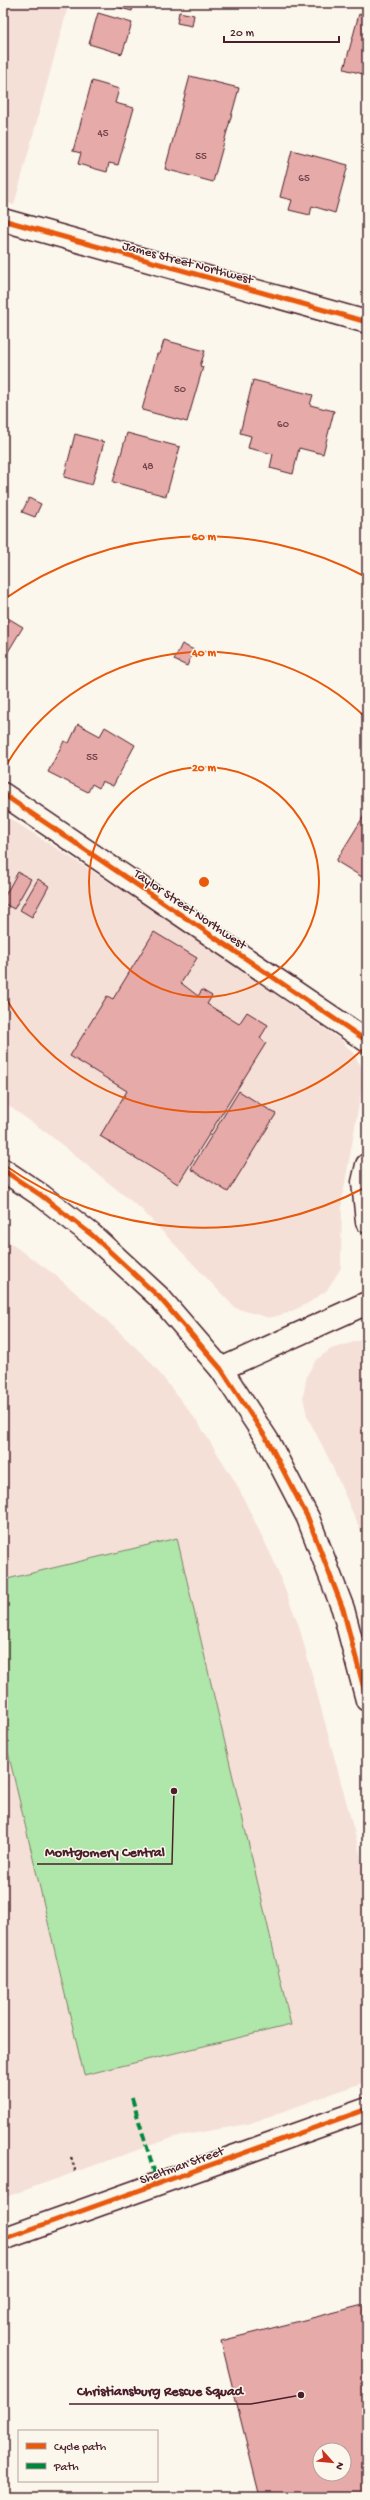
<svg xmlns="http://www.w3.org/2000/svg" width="370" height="2500" viewBox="0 0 370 2500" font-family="'Gochi Hand',sans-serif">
  <rect width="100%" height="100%" fill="#fbf7ec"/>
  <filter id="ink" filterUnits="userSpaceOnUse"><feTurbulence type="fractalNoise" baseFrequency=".025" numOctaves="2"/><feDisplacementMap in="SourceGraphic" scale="8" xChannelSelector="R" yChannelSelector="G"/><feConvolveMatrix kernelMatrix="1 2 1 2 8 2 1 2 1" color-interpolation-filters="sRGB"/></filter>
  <g filter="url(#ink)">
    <g fill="#f5e0d8">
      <path d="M3,3h66l-55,202 -11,-3z"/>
      <path d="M3,814l153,98 185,128 12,13 8,13 2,16 -21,118 -1,68 -14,22 -17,12 -22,11 -19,5 -34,-10 -94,-99 -94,-76 -44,-31z"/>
      <path d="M3,1238l51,36 44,38 52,49 47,60 39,62 37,76 26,67 68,253v202l-119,43 -74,13 -171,61z"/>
      <path d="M367,1338v207l-39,-88 -21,-41 -4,-19 4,-22 9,-15 15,-11z"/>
    </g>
    <path fill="#afe6a9" stroke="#7c826a" d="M177,1538l114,487 -207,50 -81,-344v-151z"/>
    <g fill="#e6aba9" stroke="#4a1f2b" fill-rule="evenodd">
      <path d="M101,3h33l-2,8z"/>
      <path d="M179,12l15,3 -2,11 -15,-3z"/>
      <path d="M98,13l34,10 -10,31 -33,-10z"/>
      <path d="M359,14l8,2v59l-23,-6z"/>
      <path d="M190,76l49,12 -26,94 -48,-13z"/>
      <path d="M92,81l27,8 -4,14 19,5 -16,57 -9,-2 -2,9 -29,-8 3,-11 -8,-2z"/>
      <path d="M292,150l56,15 -13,48 -23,-7 -2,9 -21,-5 3,-10 -12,-3z"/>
      <path d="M164,340l41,11 -5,15 3,1 -16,55 -45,-12 15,-56h3z"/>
      <path d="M253,380l60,15 -3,10 24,6 -11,43 -24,-6 -6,26 -23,-6 3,-14 -25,-6 3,-12 -11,-3z"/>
      <path d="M127,433l53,14 -14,49 -53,-14z"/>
      <path d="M75,434l29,8 -12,43 -28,-8z"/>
      <path d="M29,498l12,6 -6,13 -13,-5z"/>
      <path d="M3,615l20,12 -20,33z"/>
      <path d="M182,644l12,6 -7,16 -13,-6z"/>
      <path d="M78,724l22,12 5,-9 30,18 -22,41 -11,-5 -3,7 -7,-4 -4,8 -40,-20 16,-31 5,2z"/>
      <path d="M365,814l2,1v65l-31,-19z"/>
      <path d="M18,872l13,7 -17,30 -11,-6v-4z"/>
      <path d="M38,879l11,7 -17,31 -12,-7z"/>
      <path d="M154,932l43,26 -16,25 17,13 4,-6 10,6 -5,8 32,20 8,-12 21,13 -8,13 6,5 -88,141 -78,-48 27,-45 -57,-35 37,-60 6,3z"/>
      <path d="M239,1091l37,23 -48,78 -37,-23z"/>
      <path d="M367,2304v193h-107l-39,-156zM320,2450h24v24h-24z"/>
    </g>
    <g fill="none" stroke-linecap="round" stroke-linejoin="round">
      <g stroke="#4a1f2b" stroke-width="25">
        <g id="minor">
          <path d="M3,220l364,102"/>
          <path d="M3,794l364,247"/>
          <path d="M367,1165l-4,17 4,40"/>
          <path d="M221,1369l146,-66"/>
          <path d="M3,2239l364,-130"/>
        </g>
      </g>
      <g stroke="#4a1f2b" stroke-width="25">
        <path id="secondary" d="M3,1170l39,26 50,39 67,62 62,72 47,72 40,77 35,91 24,91"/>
      </g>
      <path stroke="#4a1f2b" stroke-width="2.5" stroke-dasharray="3 3" stroke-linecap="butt" d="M71,2157l5,16"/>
      <use href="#minor" stroke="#fbf7ec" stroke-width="22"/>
      <use href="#secondary" stroke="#fbf7ec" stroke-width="22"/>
      <path stroke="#00873e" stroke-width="4" stroke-dasharray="8 4" stroke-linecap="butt" d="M132,2098l26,86"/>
      <g stroke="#fbf7ec" stroke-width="8">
        <g id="cycleway">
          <path d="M3,220l364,102"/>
          <path d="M3,794l364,247"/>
          <path d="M3,1170l39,26 50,39 67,62 62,72 47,72 40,77 35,91 24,91"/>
          <path d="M3,2239l364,-130"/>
        </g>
      </g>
      <use href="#cycleway" stroke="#e8590c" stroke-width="5"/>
    </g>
  </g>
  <g fill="none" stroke="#e8590c" stroke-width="2">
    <circle cx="204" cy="882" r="115"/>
    <path d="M367 1045A230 230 0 0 1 4 995M4 769A230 230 0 0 1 367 719"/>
    <path d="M366 1187A346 346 0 0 1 3 1164M3 600A346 346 0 0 1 366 577"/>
  </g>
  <g text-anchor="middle" stroke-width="3" stroke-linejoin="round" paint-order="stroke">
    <g font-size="11" fill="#71424a">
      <text x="103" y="136">45</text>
      <text x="201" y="159">55</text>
      <text x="304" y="181">65</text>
      <text x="180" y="392">50</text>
      <text x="283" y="427">60</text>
      <text x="148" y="469">48</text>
      <text x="92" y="760">55</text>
    </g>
    <g font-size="13" fill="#4a1f2b" stroke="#fbf7ec">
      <text transform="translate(188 261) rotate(15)" y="5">James Street Northwest</text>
      <text transform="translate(191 908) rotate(34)" y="5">Taylor Street Northwest</text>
      <text transform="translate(181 2164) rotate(-20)" y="5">Sheltman Street</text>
    </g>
  </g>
  <circle cx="204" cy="882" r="6" fill="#e8590c" stroke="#fbf7ec" stroke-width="2"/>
  <g font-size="12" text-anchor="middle" font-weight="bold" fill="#e8590c" stroke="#fbf7ec" stroke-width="3" stroke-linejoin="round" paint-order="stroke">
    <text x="204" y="540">60 m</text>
    <text x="204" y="656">40 m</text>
    <text x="204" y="771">20 m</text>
  </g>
  <path fill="none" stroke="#4a1f2b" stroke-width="1.5" d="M174 1791L172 1864H37M301 2395L251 2404H69"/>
  <g fill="#4a1f2b" stroke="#fbf7ec" stroke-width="1.5">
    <circle cx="174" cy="1791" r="4"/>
    <circle cx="301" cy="2395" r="4"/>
  </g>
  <g font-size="14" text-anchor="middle" font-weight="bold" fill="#4a1f2b" stroke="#fbf7ec" stroke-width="3" stroke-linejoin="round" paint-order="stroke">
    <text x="105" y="1856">Montgomery Central</text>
    <text x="160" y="2395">Christiansburg Rescue Squad</text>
  </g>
  <rect width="370" height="2500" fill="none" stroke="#fbf7ec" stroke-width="16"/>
  <rect x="8" y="8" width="354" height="2484" fill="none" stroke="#4a1f2b" stroke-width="1.5" filter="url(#ink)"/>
  <rect x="18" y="2430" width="140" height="52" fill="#fbf7ec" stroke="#b4a19f"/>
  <rect x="26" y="2443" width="20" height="6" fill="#e8590c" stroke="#b4a19f"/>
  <text x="54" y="2450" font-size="12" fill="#4a1f2b">Cycle path</text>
  <rect x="26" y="2463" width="20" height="6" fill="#00873e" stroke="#b4a19f"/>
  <text x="54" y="2470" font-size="12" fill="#4a1f2b">Path</text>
  <g transform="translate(332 2462) rotate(117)"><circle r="19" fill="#fbf7ec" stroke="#b4a19f"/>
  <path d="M0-3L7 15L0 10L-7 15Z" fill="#c8321e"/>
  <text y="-6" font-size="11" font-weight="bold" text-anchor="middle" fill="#4a1f2b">N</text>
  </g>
  <path d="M224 36v6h115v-6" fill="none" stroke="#4a1f2b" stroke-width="2"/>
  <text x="230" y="36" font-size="12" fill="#4a1f2b" stroke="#fbf7ec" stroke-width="3" paint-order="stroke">20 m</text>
</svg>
